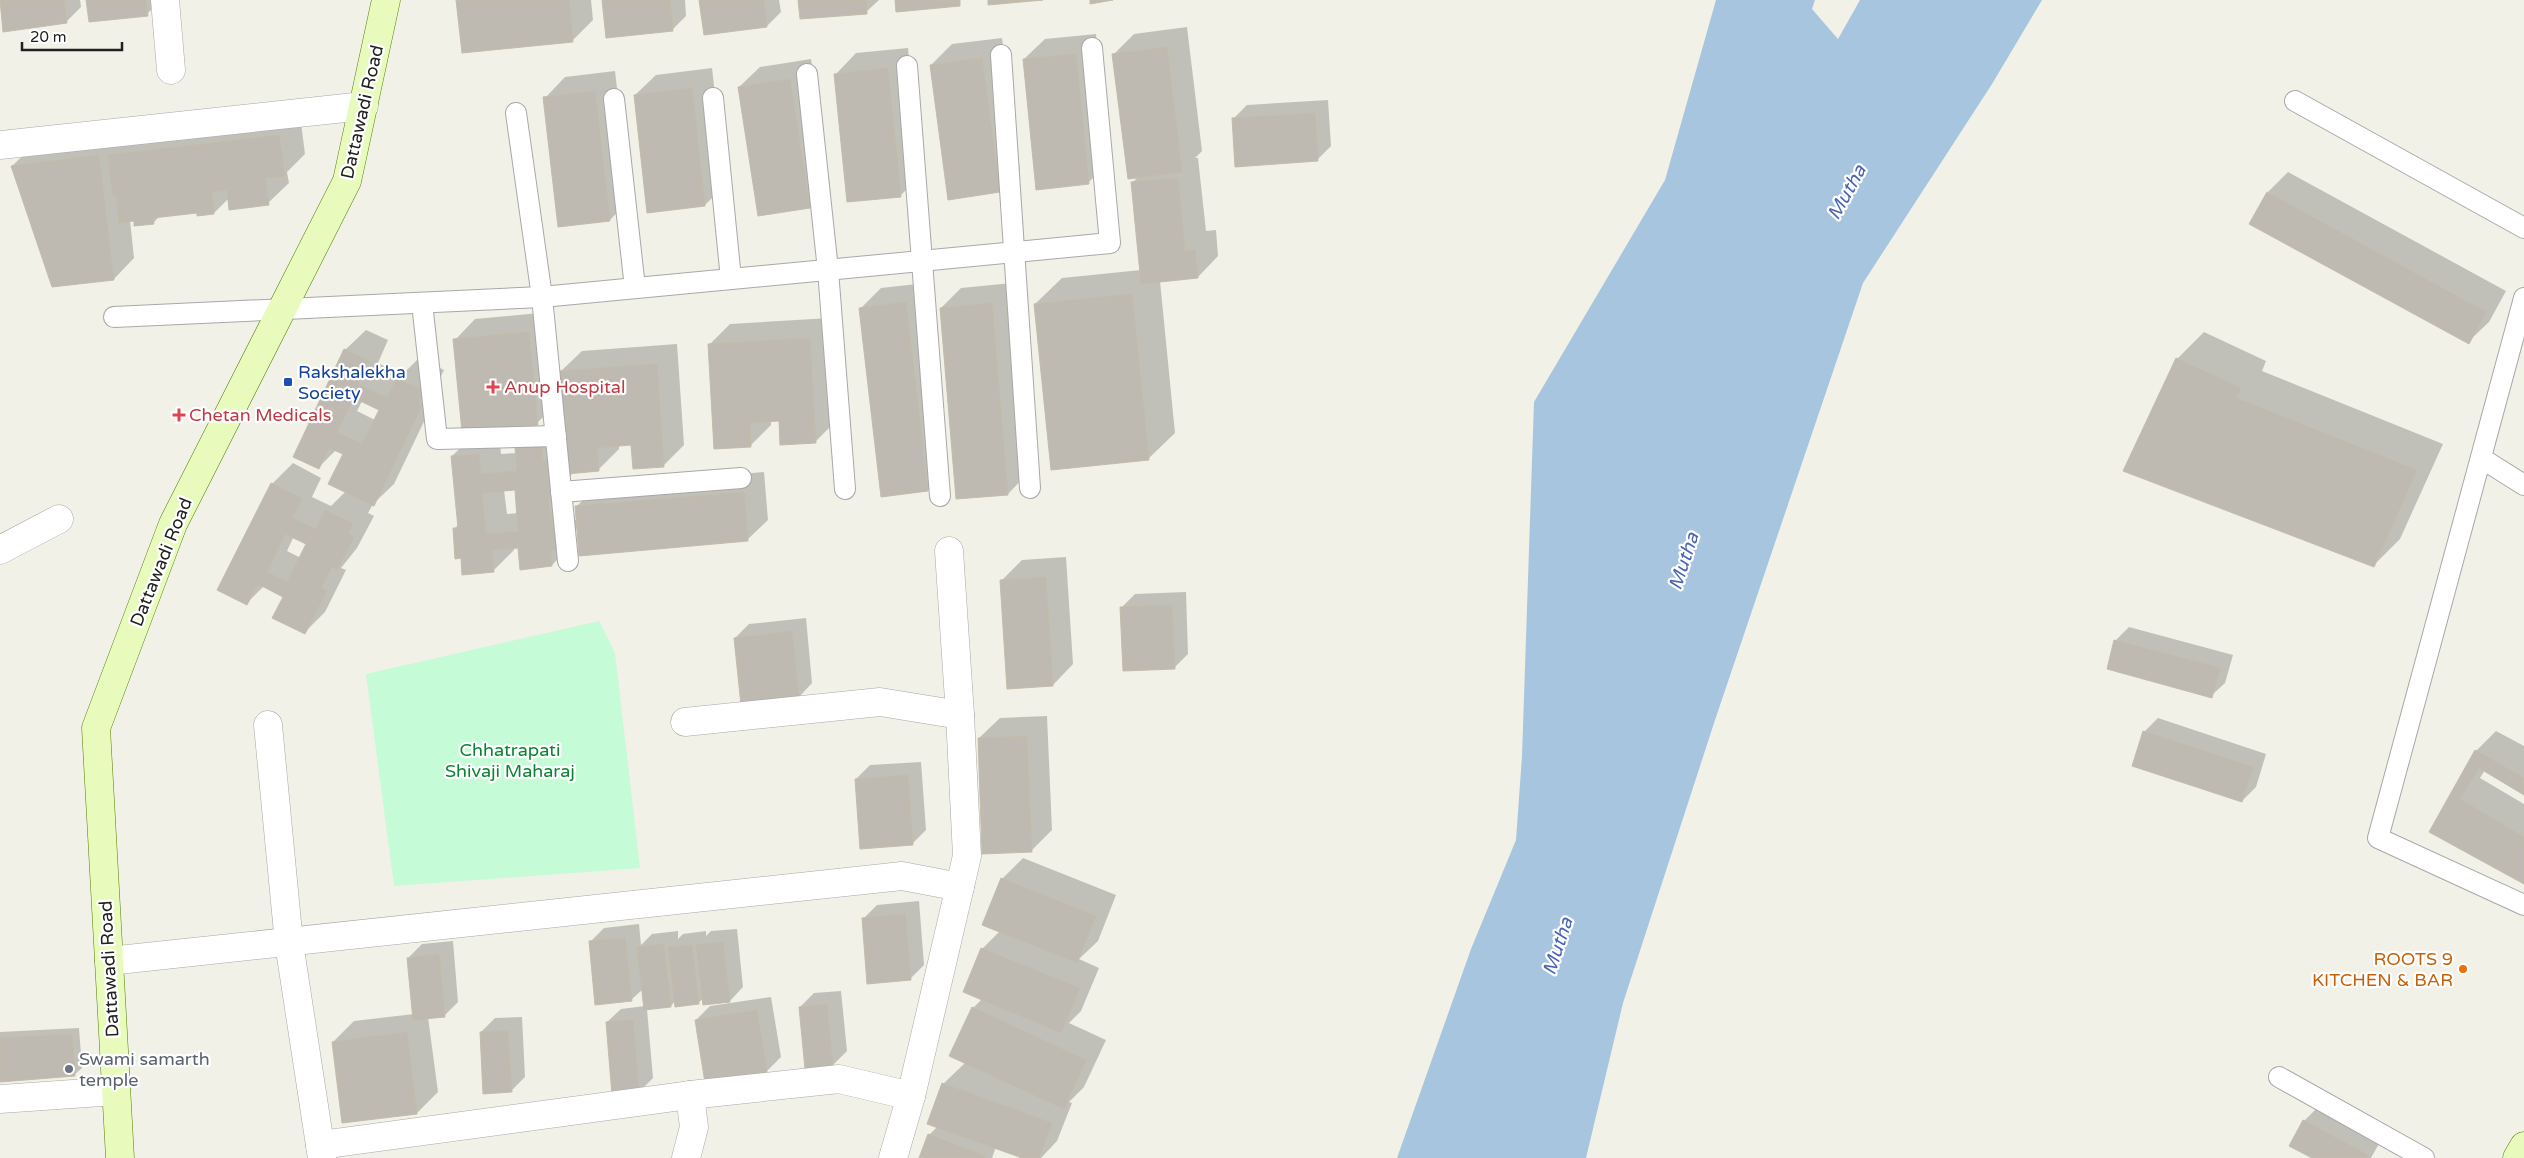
<svg xmlns="http://www.w3.org/2000/svg" width="2524" height="1158" viewBox="0 0 2524 1158" font-family="'Varela Round',sans-serif">
  <rect width="100%" height="100%" fill="#f1f1e8"/>
  <path fill="#c5fbd7" d="M599,621l16,32 25,215 -246,18 -28,-212z"/>
  <path fill="#a8c5df" d="M1716,0h99l-3,9 26,30 22,-39h182l-50,84 -129,199 -148,437 -92,283 -37,155h-189l74,-209 45,-109 6,-84 12,-354 131,-222z"/>
  <g fill="#0003" fill-rule="evenodd">
    <path d="M0,0h80l1,7 -14,14 -63,9z"/>
    <path d="M88,0h73l-14,14z"/>
    <path d="M457,0h134l2,20 -21,21z"/>
    <path d="M604,0h81l1,16 -14,14z"/>
    <path d="M700,0h79l2,12 -14,14z"/>
    <path d="M800,0h79l-13,12z"/>
    <path d="M1187,27l15,124 -7,7h3l8,73 10,-1 2,26 -20,21 -38,4 15,152 -27,26 -113,-155 27,-26 79,-8 -9,-87 7,-7 -26,-121 21,-21z"/>
    <path d="M1096,34l13,128 -21,21 -64,-124 21,-20z"/>
    <path d="M1002,38l18,132 -21,21 -68,-126 21,-21z"/>
    <path d="M908,48l13,127 -21,21 -64,-122 20,-21z"/>
    <path d="M811,59l19,127 -20,21 -71,-120 21,-20z"/>
    <path d="M712,68l13,117 -20,20 -70,-110 21,-20z"/>
    <path d="M615,71l15,128 -20,21 -65,-122 20,-21z"/>
    <path d="M1328,100l3,46 -14,14 -84,-41 14,-14z"/>
    <path d="M300,115l5,39 -18,18 2,11 -21,20 -39,-5 -15,15 -16,-1 -38,4 -7,7 -23,-3 4,38 -20,21 -102,-113 21,-20z"/>
    <path d="M2288,172l218,119 -17,31 -21,20 -200,-150z"/>
    <path d="M926,283l22,187 -20,20 -68,-181 21,-21z"/>
    <path d="M1012,283l16,190 -20,21 -67,-186 20,-20z"/>
    <path d="M549,312l9,91 -21,20 -82,-83 20,-21z"/>
    <path d="M830,318l6,103 -21,21 -35,-22h-9v5l-21,21 -41,-101 21,-21z"/>
    <path d="M366,330l22,10 -10,23 24,12 17,-17 25,12 -6,12 4,2 -48,100 -21,20 -5,9 6,3 -17,32 -16,20 5,2 -21,42 -21,21 -19,-37 -21,-10 -17,17 -29,-14 54,-105 21,-21 28,15 -9,19 19,9 15,-15 -1,-37 -9,-4 -18,18 27,-118zM362,401l18,9 -5,10 -18,-9zM294,536l14,7 -7,15 -14,-7z"/>
    <path d="M2204,332l62,29 -4,10 181,73 -43,95 -26,26 -197,-206z"/>
    <path d="M677,344l7,101 -21,21 -31,-22 -13,1v4l-21,21 -25,2 -4,7 6,41h2l-1,-13 21,-21 167,-14 4,48 -21,20 -169,-13 -7,6 1,12 -20,20 -33,-19 -5,1v3l-21,21 -31,-14 -8,-28 5,-5 -7,-68 21,-20 26,-2 2,20 16,-1v-4l20,-21 27,13 -3,-70 21,-20zM516,489l2,24 -11,1 -3,-24z"/>
    <path d="M1066,557l7,107 -20,21 -51,-105 20,-20z"/>
    <path d="M1186,592l2,62 -14,14 -53,-60 14,-14z"/>
    <path d="M806,618l6,65 -13,14 -64,-59 14,-14z"/>
    <path d="M2129,627l104,28 -8,28 -14,13 -96,-55z"/>
    <path d="M1047,716l5,114 -21,21 -52,-113 21,-20z"/>
    <path d="M2158,718l108,36 -10,33 -14,14 -98,-69z"/>
    <path d="M2496,731l28,15v48l-39,-24 -5,8 44,26v79l-93,-52 45,-80z"/>
    <path d="M921,762l5,68 -14,14 -56,-65 14,-14z"/>
    <path d="M1023,858l93,37 -18,46 -19,18 20,9 -18,43 -12,12 37,17 -22,47 -15,15 3,1 -15,38 -16,17h-15l-30,-11 -4,11h-72l9,-23 9,-9 5,-42 23,-22 7,-54 9,-9v-50l18,-18 2,-52z"/>
    <path d="M919,901l5,64 -14,14 -47,-60 14,-14z"/>
    <path d="M639,924l2,21 11,-11 26,-3v8l5,-5 23,-3v5l5,-5 26,-2 6,58 -15,16 -24,-5 -6,5 -23,-2 -4,5 -24,3 6,69 -14,14 -32,-70 14,-13 24,-3 -2,-17 -12,11 -41,-58 14,-14z"/>
    <path d="M453,941l5,61 -14,14 -16,1 10,75 -21,21 -74,9 -10,-80 21,-21 60,-7 -6,-56 14,-14z"/>
    <path d="M841,991l6,60 -14,14 -33,-58 14,-14z"/>
    <path d="M771,997l10,60 -14,14 -71,-51 14,-14z"/>
    <path d="M522,1017l3,60 -14,14 -30,-59 14,-14z"/>
    <path d="M79,1028l3,40 -7,6 -75,6v-48z"/>
    <path d="M2318,1107l63,33 -10,18h-56l-11,-37z"/>
  </g>
  <g fill="#bebab1" stroke="#c4bca9" fill-rule="evenodd">
    <path d="M0,0h64l3,23 -64,9z"/>
    <path d="M86,0h60l2,16 -59,6z"/>
    <path d="M456,0h113l4,42 -111,11z"/>
    <path d="M602,0h68l3,31 -67,7z"/>
    <path d="M699,0h65l3,27 -63,8z"/>
    <path d="M798,0h68l1,14 -67,5z"/>
    <path d="M895,0h65v6l-64,6z"/>
    <path d="M988,0h55l-55,5z"/>
    <path d="M1090,0h23l-23,4z"/>
    <path d="M1167,47l15,125 -54,7 -16,-125z"/>
    <path d="M1076,54l13,130 -53,6 -13,-131z"/>
    <path d="M982,58l18,134 -52,8 -18,-135z"/>
    <path d="M888,68l13,129 -54,5 -13,-128z"/>
    <path d="M790,79l20,129 -52,8 -20,-129z"/>
    <path d="M692,88l13,118 -58,7 -13,-118z"/>
    <path d="M595,91l15,130 -52,6 -15,-130z"/>
    <path d="M1315,113l3,48 -83,6 -3,-49z"/>
    <path d="M279,135l6,41 -20,2 4,27 -40,5 -2,-20 -15,2 2,22 -17,2v-3l-44,5 1,6 -20,2v-5l-15,2 -3,-28 -3,1 -5,-41z"/>
    <path d="M99,155l15,125 -62,7 -41,-121z"/>
    <path d="M1178,178l7,73 10,-1 3,28 -57,6 -10,-102z"/>
    <path d="M2267,192l219,120 -17,32 -220,-120z"/>
    <path d="M1132,294l17,166 -98,10 -17,-166z"/>
    <path d="M906,302l22,189 -47,6 -22,-189z"/>
    <path d="M992,303l16,192 -52,4 -16,-191z"/>
    <path d="M529,332l9,93 -76,7 -9,-93z"/>
    <path d="M810,338l6,105 -36,2 -1,-24 -29,2 1,24 -37,2 -6,-105z"/>
    <path d="M344,349l25,12 -11,23 29,14 10,-20 27,13 -6,12 4,2 -48,101 -46,-22 15,-30 -14,-6 -10,21 -26,-12zM354,398l25,12 -17,34 -25,-12z"/>
    <path d="M2176,358l65,30 -5,10 181,72 -43,97 -251,-96z"/>
    <path d="M657,364l7,103 -31,2 -2,-24 -34,3 2,23 -32,3 -7,-103z"/>
    <path d="M542,445l1,16h7l3,35 -5,1 9,53h-6l1,16 -32,4 -2,-22 -26,2 2,22 -32,3 -1,-17 -6,1 -2,-31h5l-7,-72 28,-2 2,20 36,-3 -2,-23zM515,490l3,42 -32,2 -4,-41z"/>
    <path d="M271,483l31,15 -10,20 24,11 9,-19 28,14 -5,10 6,3 -17,33 -5,-3 -11,21 6,3 -22,43 -33,-16 11,-21 -25,-13 -11,21 -30,-15zM285,534l21,10 -19,38 -20,-10z"/>
    <path d="M744,492l4,49 -169,15 -4,-50z"/>
    <path d="M1046,577l7,109 -46,3 -7,-109z"/>
    <path d="M1172,605l3,64 -52,2 -3,-64z"/>
    <path d="M792,631l7,67 -58,7 -7,-67z"/>
    <path d="M2114,640l106,28 -8,30 -105,-29z"/>
    <path d="M2143,731l110,36 -11,35 -110,-36z"/>
    <path d="M1027,736l5,116 -50,2 -4,-116z"/>
    <path d="M2475,750l49,28v17l-45,-27 -19,31 64,38v47l-95,-52z"/>
    <path d="M908,775l5,70 -53,4 -5,-70z"/>
    <path d="M1001,878l95,38 -19,47 -95,-38z"/>
    <path d="M905,914l6,66 -44,4 -5,-66z"/>
    <path d="M625,938l7,63 -37,4 -6,-64z"/>
    <path d="M723,942l7,60 -27,3 -7,-60z"/>
    <path d="M664,944l7,63 -27,3 -7,-63z"/>
    <path d="M692,945l7,59 -24,3 -7,-60z"/>
    <path d="M981,948l99,40 -19,45 -98,-41z"/>
    <path d="M439,954l6,63 -32,3 -6,-62z"/>
    <path d="M827,1004l6,62 -28,3 -6,-62z"/>
    <path d="M972,1007l114,53 -22,49 -115,-53z"/>
    <path d="M757,1010l10,62 -62,11 -10,-63z"/>
    <path d="M633,1020l6,73 -27,2 -6,-73z"/>
    <path d="M508,1031l4,61 -29,2 -3,-62z"/>
    <path d="M407,1032l10,82 -75,9 -10,-81z"/>
    <path d="M72,1034l3,42 -75,6v-44z"/>
    <path d="M942,1083l110,40 -13,35h-17l-95,-34z"/>
    <path d="M2303,1120l65,35 -2,3h-54l-23,-12z"/>
    <path d="M928,1134l57,22v2h-66z"/>
  </g>
  <g fill="none" stroke-linecap="round" stroke-linejoin="round">
    <g stroke="#a8a8a8" stroke-width="22">
      <g id="lane">
        <path d="M1001,55l29,433"/>
        <path d="M907,66l33,430"/>
        <path d="M807,74l21,196 17,219"/>
        <path d="M713,98l18,181"/>
        <path d="M614,99l21,189"/>
        <path d="M2295,101l229,127"/>
        <path d="M516,113l26,184 26,264"/>
        <path d="M2524,298l-146,540 146,67"/>
        <path d="M422,303l15,136 119,-3"/>
        <path d="M114,317l428,-20 568,-54 -18,-195"/>
        <path d="M2481,458l43,27"/>
        <path d="M561,492l180,-14"/>
        <path d="M2279,1077l145,81"/>
      </g>
    </g>
    <g stroke="#a8a8a8" stroke-width="29">
      <g id="street">
        <path d="M165,0l6,70"/>
        <path d="M0,145l364,-39"/>
        <path d="M0,550l59,-31"/>
        <path d="M949,551l11,164"/>
        <path d="M685,722l195,-20 80,13 7,141 -56,240 -18,62"/>
        <path d="M268,725l21,218 31,202"/>
        <path d="M109,961l793,-85 58,11"/>
        <path d="M0,1099l116,-8"/>
        <path d="M322,1158l-2,-13 370,-50 149,-16 72,17"/>
        <path d="M686,1158l8,-31 -4,-32"/>
      </g>
    </g>
    <g stroke="#517d03" stroke-width="29">
      <g id="secondary">
        <path d="M120,1158l-24,-430 77,-204 174,-343 39,-181"/>
        <path d="M2517,1158l7,-12"/>
      </g>
    </g>
    <use href="#lane" stroke="#fff" stroke-width="20"/>
    <use href="#street" stroke="#fff" stroke-width="28"/>
    <use href="#secondary" stroke="#e8fbbc" stroke-width="28"/>
  </g>
  <rect fill="#1a4fb4" stroke="#fff" stroke-width="2" x="283" y="377" width="10" height="10" rx="2.5"/>
  <g fill="#e0444e" stroke="#fff" stroke-width="2">
    <path d="M490.5 379.5h5v5h5v5h-5v5h-5v-5h-5v-5h5z"/>
    <path d="M176.5 407.5h5v5h5v5h-5v5h-5v-5h-5v-5h5z"/>
  </g>
  <circle fill="#e8710a" stroke="#fff" stroke-width="2" cx="2463" cy="969" r="5"/>
  <circle fill="#6b7280" stroke="#fff" stroke-width="2" cx="69" cy="1069" r="5"/>
  <g text-anchor="middle" stroke-width="4.5" stroke-linejoin="round" paint-order="stroke">
    <g font-size="18" fill="#212121" stroke="#fff">
      <text transform="translate(362 112) rotate(-77)" y="6">Dattawadi Road</text>
      <text transform="translate(161 562) rotate(-68)" y="6">Dattawadi Road</text>
      <text transform="translate(109 969) rotate(-93)" y="6">Dattawadi Road</text>
    </g>
    <g font-size="18" fill="#164399" stroke="#fff" text-anchor="start">
      <text x="298" y="378">Rakshalekha<tspan x="298" dy="21">Society</tspan></text>
    </g>
    <g font-size="18" fill="#be3a42" stroke="#fff" text-anchor="start">
      <text x="504" y="393">Anup Hospital</text>
      <text x="189" y="421">Chetan Medicals</text>
    </g>
    <g font-size="18" fill="#0a8433" stroke="#fff">
      <text x="510" y="756">Chhatrapati<tspan x="510" dy="21">Shivaji Maharaj</tspan></text>
    </g>
    <g font-size="18" fill="#c56008" stroke="#fff" text-anchor="end">
      <text x="2453" y="965">ROOTS 9<tspan x="2453" dy="21">KITCHEN &amp; BAR</tspan></text>
    </g>
    <g font-size="18" fill="#5b616d" stroke="#fff" text-anchor="start">
      <text x="79" y="1065">Swami samarth<tspan x="79" dy="21">temple</tspan></text>
    </g>
    <g font-size="19" font-style="italic" fill="#4a64b4" stroke="#fff">
      <text transform="translate(1846 192) rotate(-61)" y="7">Mutha</text>
      <text transform="translate(1683 561) rotate(-72)" y="7">Mutha</text>
      <text transform="translate(1557 946) rotate(-72)" y="7">Mutha</text>
    </g>
  </g>
  <path d="M22 42v8h100v-8" fill="none" stroke="#212121" stroke-width="2.5"/>
  <text x="30" y="42" font-size="15" fill="#212121" stroke="#ffffff" stroke-width="4" paint-order="stroke">20 m</text>
</svg>
